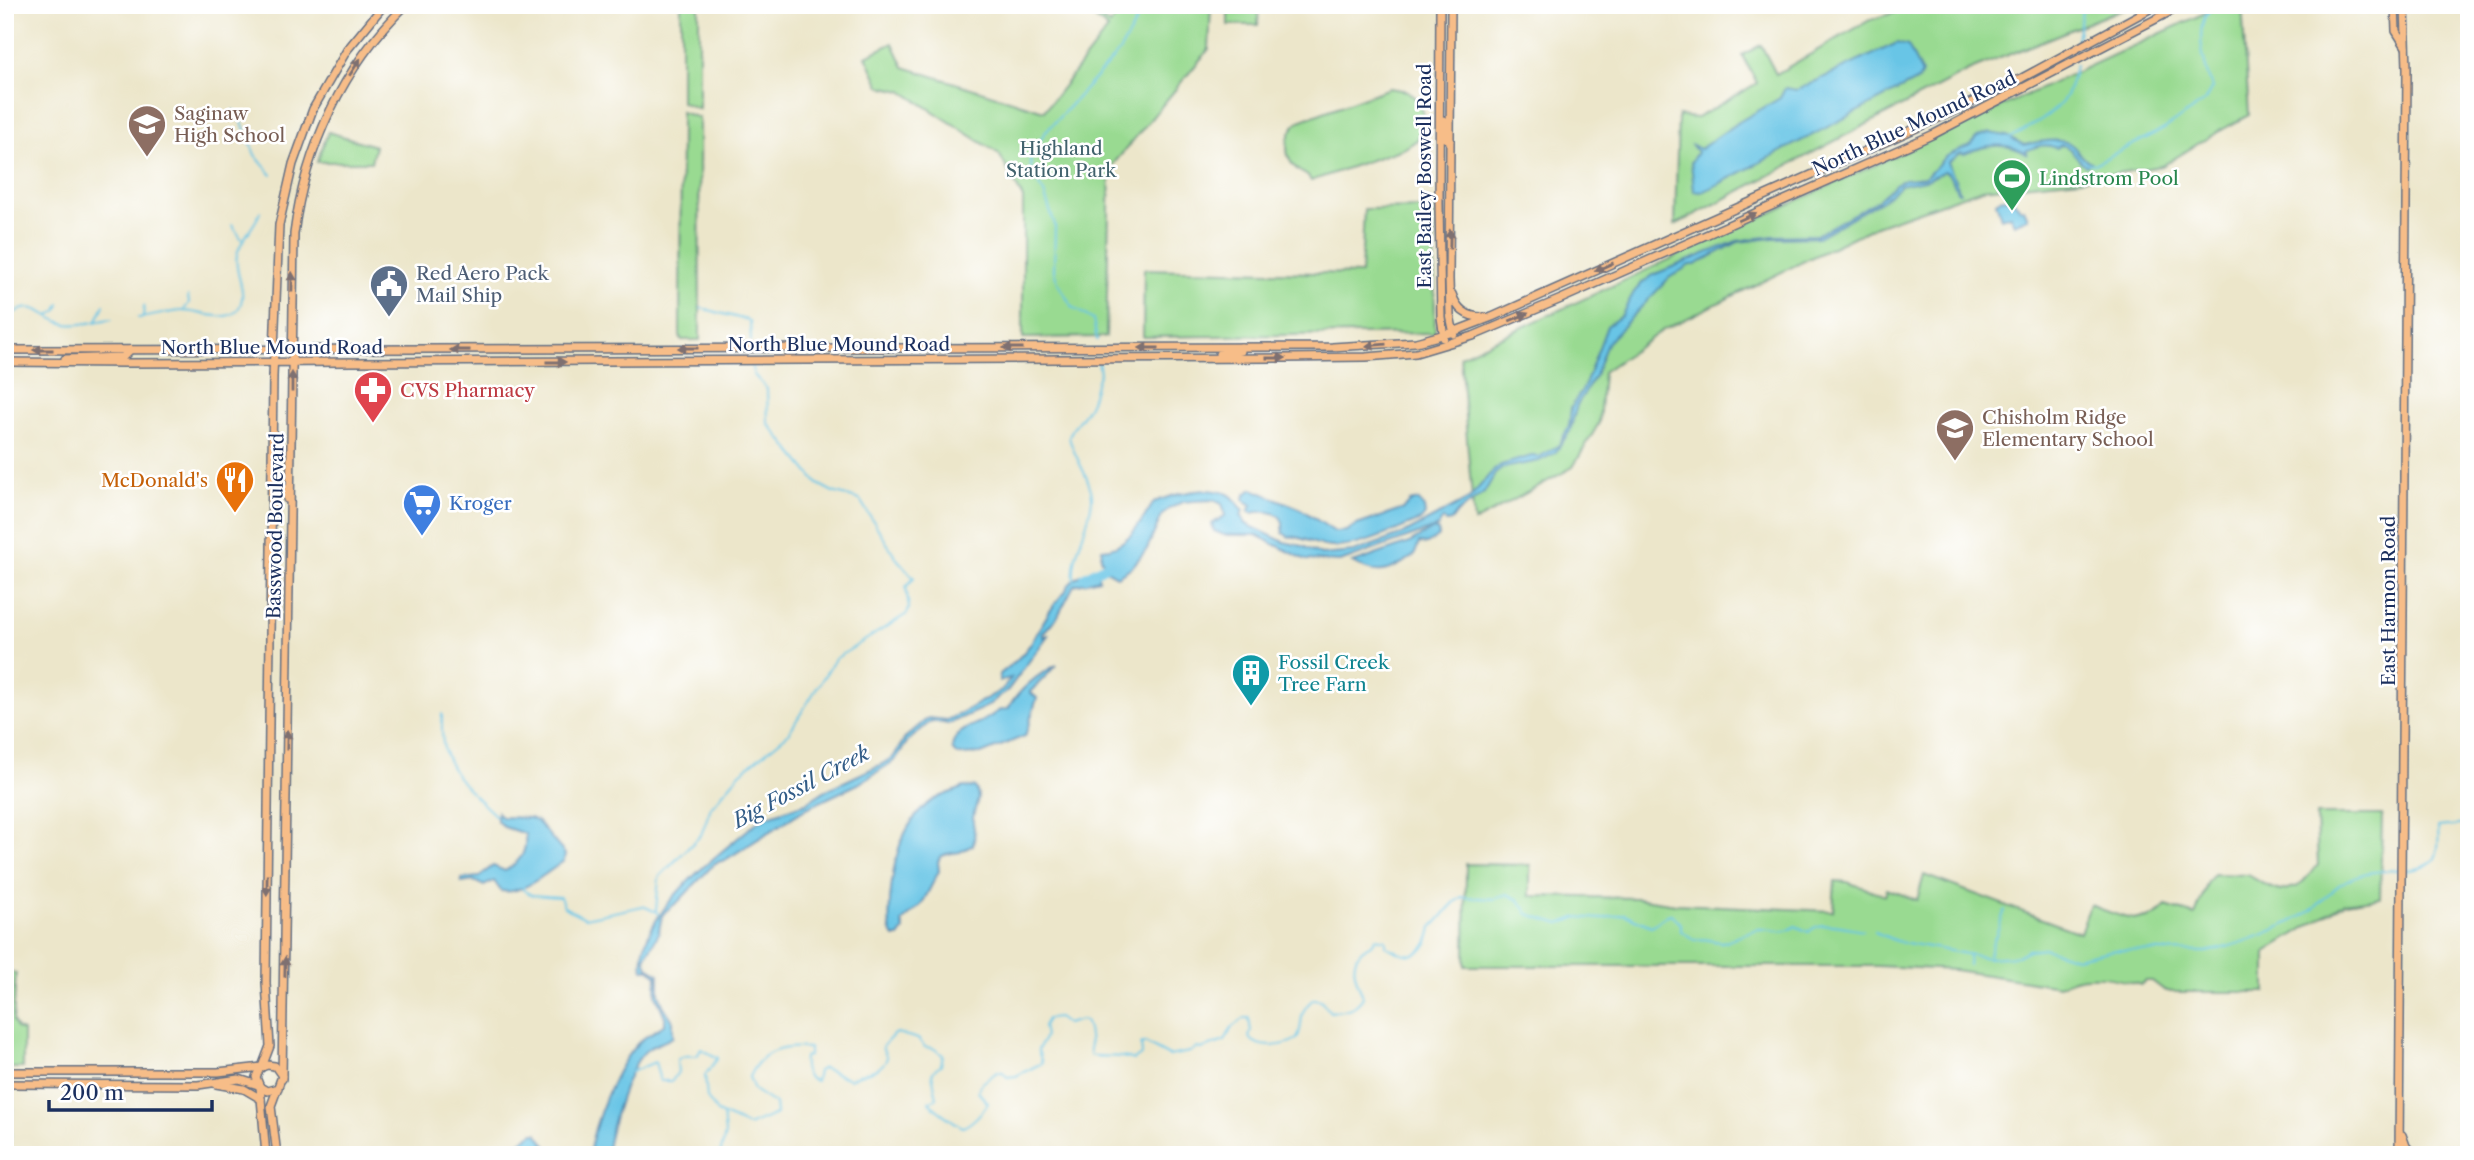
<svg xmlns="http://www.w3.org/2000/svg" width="2474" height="1160" viewBox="0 0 2474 1160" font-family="'Libre Caslon Text',serif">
  <rect width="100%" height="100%" fill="#fff"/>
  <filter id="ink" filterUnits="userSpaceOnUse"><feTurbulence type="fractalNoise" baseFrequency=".0143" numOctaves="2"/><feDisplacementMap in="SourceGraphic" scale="14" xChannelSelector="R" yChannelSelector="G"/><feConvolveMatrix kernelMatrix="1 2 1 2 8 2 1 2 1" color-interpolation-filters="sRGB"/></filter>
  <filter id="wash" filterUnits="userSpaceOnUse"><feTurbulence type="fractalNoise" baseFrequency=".00686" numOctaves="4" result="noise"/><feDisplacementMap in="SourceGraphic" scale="28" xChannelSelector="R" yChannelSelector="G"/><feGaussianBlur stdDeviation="1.57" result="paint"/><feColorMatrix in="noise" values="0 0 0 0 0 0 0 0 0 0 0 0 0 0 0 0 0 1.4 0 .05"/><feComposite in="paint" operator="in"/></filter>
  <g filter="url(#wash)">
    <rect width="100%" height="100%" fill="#ece6ca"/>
    <g fill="#99da91" stroke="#5a8478" stroke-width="2">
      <path d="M681,5h18v104l-18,-7z"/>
      <path d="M1078,5h7l25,20 16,-20h85l-2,44 -99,119 -4,169 -83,1v-140l-24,-44 -97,-63 -22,-5 -14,-30 27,-13 11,24 140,44 64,-82z"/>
      <path d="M1228,5h31l-1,20h-30z"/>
      <path d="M1899,5h233l-164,66 -293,154 3,-109 19,2 60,-35 -15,-28 19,-10 15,29 94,-54 24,-7z"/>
      <path d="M2222,5h20l7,110 -35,19 -52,32 -81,13 -99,10 -106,37 -213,104 -60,42 -4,51 -26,44 -99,55 -14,-166z"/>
      <path d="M1389,88l19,3 13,13 4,19 -8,17 -12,8 -94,33c-3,-7 -6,-6 -12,-10 -17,-13 -15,-36 0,-50z"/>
      <path d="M681,112l18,6 1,222h-19l-1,-5z"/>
      <path d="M328,132l47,14 -4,16h-54z"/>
      <path d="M1434,208l1,125 -292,4 1,-68 217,5 3,-65z"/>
      <path d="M2316,815h66l-2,83 -35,5 -79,49v40h-95l-7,-2 -12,-9h-6l-5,4c-25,-7 -59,-15 -82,1l-105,-16 -77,-4h-412l1,-102 64,1v31l107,2 39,6 157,7 2,-30 12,1 38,13 2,-6 30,11 7,-25 156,58 10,-28c26,9 55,26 76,1l29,9 13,-33 6,-8 34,1 21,12 11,4 19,-5 19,-21z"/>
      <path d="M5,972l11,1 -3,48 4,8 6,2v37h-18z"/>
    </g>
    <g fill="#68c5e6" stroke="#427aa2" stroke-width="2">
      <path d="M1897,43l11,3 14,28 -4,6 -207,108 -10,4 -7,-1 -3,-29 6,-10 -6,-8 9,5 37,-26 43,-25 5,-10 12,2z"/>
      <path d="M1990,133l17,3 17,9c12,-3 41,-9 50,2 6,7 8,12 17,15l-5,4c-10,-6 -12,-19 -25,-21l-4,3c-12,-4 -19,-3 -31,3l2,4c-20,-14 -42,-11 -64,-1l-3,-1 -13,9 12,30h-2l-10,-19 -4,-2 -15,8 -29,6 -16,14 -66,38 -46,1 -34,4 -43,23h-5l-21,13 -62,65 -12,33 -18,29 -7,26 -15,22 -16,8 -36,7 -8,6 -11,19 -27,20 -6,8 -5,1 -3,-3 -5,8 -98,35 -34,-2 -50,-25h-32l-10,-4 -2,-7 14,-9 -4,-11 -8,-4 -21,1 -11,1 -15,8 -5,5 -15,34 -15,18 -15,9 -11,-6 -5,-13 1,-8c25,0 40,-28 52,-47 21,-8 52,-17 74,-8 8,4 9,11 16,16l-3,5 5,9 38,18 19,4 18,9 33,-3 49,-18 66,-35 22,-26 10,-8 31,-9 7,1 20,-12 10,-19 2,-18 14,-23 22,-59 14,-10 13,-24 9,-10 12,-8 82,-33 37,-5 42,-1 62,-35 17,-16 10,-5 21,-2 19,-20 25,-12 7,-8z"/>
      <path d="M2002,198l10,1 9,10h3l4,9 -14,6 -4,-9 -9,3 -5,-16z"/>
      <path d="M1252,489l47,19 36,24 12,-1 7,-5 50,-17 6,-7 8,-2 6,8 1,7 -4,5c-28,11 -60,28 -90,27 -14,0 -32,-13 -42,-10l-6,-4c0,-4 1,-9 -1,-13 -4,-10 -22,-9 -30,-7l-3,-1 3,-7 -8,-5 1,-5z"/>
      <path d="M1434,529l4,2 1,5 -12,8 -8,-1 -5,13c-24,15 -35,22 -61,7l56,-20z"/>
      <path d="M1096,570l3,9 -25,6 -16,31 -15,17v4l6,-3 -41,56 -22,17 -38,17 -17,-3 -23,20 -13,19 -7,5 -30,19 -51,24 -82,52 -10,3 -36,38 -13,10 -4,5 -4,19 -13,23 3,9 11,7v19l4,12 10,16v16c-8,5 -18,7 -25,12 -21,15 -38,80 -42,106h-17c5,-33 26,-88 49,-112 8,-8 18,-12 27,-19v-7l-9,-22 1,-19 -7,-6h-7c-8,-57 76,-115 114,-148l11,-6 38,-13 18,-12 58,-27 11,-7 13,-20 22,-19 19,2 12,-6 44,-25 8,-11 -12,3 1,-7c13,-10 26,-21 34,-36 9,-15 18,-34 31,-46 4,-12 19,-20 31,-22z"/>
      <path d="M1057,665l-27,27 7,6 -12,38 -44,18 -24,1 -5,-6c1,-20 23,-23 36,-31 8,-5 10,-9 20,-9 10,-19 30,-35 49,-44z"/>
      <path d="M964,787l6,1 5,-1c8,13 -3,21 -2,35 1,9 3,13 0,23l-13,7 -14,2 -6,3 -2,5 1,9 -17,33 -20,18 2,8 -5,7h-5c-7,-10 -4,-25 -4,-37 3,-36 9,-73 39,-97 10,-8 24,-10 35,-16z"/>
      <path d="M497,812l4,5 29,1 7,3 28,33 -1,7c-17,11 -41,34 -63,30l-7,-10 -10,5 -10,-5 -13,2 1,-4 16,-2 15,-11 12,5c16,-10 22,-19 20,-37l-21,-7 -7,-6z"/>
      <path d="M534,1133h3l16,22h-54z"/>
    </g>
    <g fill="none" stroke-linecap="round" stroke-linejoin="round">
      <g stroke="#68c5e6" stroke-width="2">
        <path d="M2076,46l7,-41"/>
        <path d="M233,110l7,7 15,38 17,20"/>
        <path d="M2008,139c9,-4 16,-9 24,-14 29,-16 37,-26 43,-60"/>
        <path d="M2087,163l7,1 70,-35 40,-27 8,-14c-7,-21 -23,-70 5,-83"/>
        <path d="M232,225l11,16"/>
        <path d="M5,265l6,29 -3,22"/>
        <path d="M7,269l5,-19"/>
        <path d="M701,308l49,13 1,20"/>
        <path d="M184,310l5,-7 -1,-7"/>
        <path d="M50,315l7,-4 3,-7"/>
        <path d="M138,318c14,-1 28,-6 43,-7 19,-1 57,19 61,-13 2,-14 -8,-26 -5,-43 3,-16 18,-28 23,-43"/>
        <path d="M143,318l1,-12"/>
        <path d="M5,319c31,-24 35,-1 62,5 15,3 30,-4 45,-5"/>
        <path d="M97,320l7,-15"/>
        <path d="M1097,340l-4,-20 -21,-13 -13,-22 -5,-14 1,-46 -11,-32 -12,-18 -2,-18 14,-23 75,-82 17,-30 5,-17"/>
        <path d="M1074,580c-3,-28 16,-52 18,-81 1,-17 -19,-43 -23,-62 4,-12 13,-19 19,-30 7,-11 6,-23 12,-34l-2,-12"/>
        <path d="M442,714c0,12 -1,27 3,38 9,28 31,45 51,64"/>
        <path d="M2405,870c33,-1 35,-15 33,-43l31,-3"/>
        <path d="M523,886v4l9,5 28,2 4,10 21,11 58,-12 11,5"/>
        <path d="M658,914l-2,-3 3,-34 42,-42 10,-28 29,-34 48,-39 47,-75 72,-45 2,-6 -3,-21 8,-9 -17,-19 -37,-59 -27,-8 -15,-8 -50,-61 -1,-34 -13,-14 -3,-10"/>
        <path d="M1875,932l21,9 92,17 29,-2 11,-6 16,-2 32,10 39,-8 91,2c32,-6 75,-23 103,-40 9,-5 15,-15 24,-22 20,-18 41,-19 66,-20"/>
        <path d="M1994,940l11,-30"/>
        <path d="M1988,958l5,-16"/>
        <path d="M1968,965l1,-10"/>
        <path d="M631,1072l24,-10 5,19h12l6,-9 -1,-12c6,-6 13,-4 20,-4l4,-7 17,9 -13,17 2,23 10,14 31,14 28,-12 -1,-10 -21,-14 -5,-13c12,-27 33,-31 60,-29v8l-5,1c-1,11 0,22 12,24l2,-10 5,-3 27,11c13,-8 31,-6 37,-21l-5,-11 12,-13 3,-1 21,6 7,8 8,1 10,7 -2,10 -5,3 -4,6 5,24 -8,4c3,5 29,23 34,25 8,-3 21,-16 25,-24l-10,-11 3,-8 16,-12h6l4,5 9,-1 26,-13 -4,-13 7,-14 -2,-10 4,-7 11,-1 8,6 15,-4 4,1c4,8 5,25 5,34 16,4 28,-2 44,5l8,-6 -1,-9 4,-2 24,13 21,-4 6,-4 5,1 24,-8 7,-14 13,-9h4l2,14 -2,5c10,14 36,9 48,2 8,-16 -1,-27 17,-40l7,1 9,12c13,-2 26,-2 33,-15 -6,-17 -16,-34 0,-48 6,-4 10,-5 13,-11l10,2v6c24,15 41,11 46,-19 11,-9 18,-24 30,-30l33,2 12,-5 12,6 9,14 32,10 18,-7 22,2 24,-5 27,12c8,-3 12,-11 20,-12l10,10v7l14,9c10,-3 18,2 27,2 12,-1 25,-12 37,-13 15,-1 24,8 36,-3l14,6c11,-14 38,-4 54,-2"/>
        <path d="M9,1155l4,-56"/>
        <path d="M720,1155l5,-21 -2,-19"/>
      </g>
      <path stroke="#68c5e6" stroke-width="10" d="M1085,577l30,-16"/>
    </g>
  </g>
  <g filter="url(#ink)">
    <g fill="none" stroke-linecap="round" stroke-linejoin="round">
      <g stroke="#646f84" stroke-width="10">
        <g id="major">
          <path d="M1440,5l-1,198 2,114 3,21"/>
          <path d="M1451,5l-2,274 1,36 4,19"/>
          <path d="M2395,5l1,26 10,16"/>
          <path d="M1444,120v18l6,2"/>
          <path d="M1452,294c5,16 16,24 33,23"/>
          <path d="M5,350l1327,-3 84,-5 37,-10 39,-15 447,-199 83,-40 135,-73"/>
          <path d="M1219,354l22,-3v-4"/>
          <path d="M65,359l58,-2 7,-7"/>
          <path d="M5,362l120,1 1160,-5 81,-1 50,-4 57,-17 88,-37 373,-165 249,-129"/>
          <path d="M272,481c10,2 15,7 15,18"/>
          <path d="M262,1067l8,-21 -4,-63 7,-606 6,-152 14,-61 20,-55 34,-59 37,-45"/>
          <path d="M5,1072h213l44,-5"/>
          <path d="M282,1079l12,-845c11,-86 49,-168 112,-229"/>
          <path d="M5,1084l193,1 41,-6 19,6"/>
          <path d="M216,1084l28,5 17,10"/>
          <path d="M260,1087l6,68"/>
          <path d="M2402,1135l4,11 8,9"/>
          <path d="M277,1155l-6,-49 11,-30 -7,-10 -8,-1 -7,3 -4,9 4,10 7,4 11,-3"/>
          <path d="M2399,1155l8,-1086 -2,-64"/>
        </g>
      </g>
      <use href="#major" stroke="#f7bd88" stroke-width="7"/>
    </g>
    <defs><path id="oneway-solid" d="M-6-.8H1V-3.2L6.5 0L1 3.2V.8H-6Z" transform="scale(1.75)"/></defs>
    <g fill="#7e6f71">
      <use href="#oneway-solid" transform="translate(355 67) rotate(-57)"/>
      <use href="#oneway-solid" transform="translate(1747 217) rotate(-24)"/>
      <use href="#oneway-solid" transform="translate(1450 239) rotate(-89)"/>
      <use href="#oneway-solid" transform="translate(1604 267) rotate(156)"/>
      <use href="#oneway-solid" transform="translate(292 282) rotate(-89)"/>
      <use href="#oneway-solid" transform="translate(1519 317) rotate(-22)"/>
      <use href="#oneway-solid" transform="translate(1376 345) rotate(175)"/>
      <use href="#oneway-solid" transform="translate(688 348) rotate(180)"/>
      <use href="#oneway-solid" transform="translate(1013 348) rotate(-180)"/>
      <use href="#oneway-solid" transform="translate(1149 348) rotate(180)"/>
      <use href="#oneway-solid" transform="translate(43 350) rotate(180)"/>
      <use href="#oneway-solid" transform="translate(460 350) rotate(180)"/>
      <use href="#oneway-solid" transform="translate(1276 358)"/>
      <use href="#oneway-solid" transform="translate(556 362)"/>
      <use href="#oneway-solid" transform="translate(292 382) rotate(-90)"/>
      <use href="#oneway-solid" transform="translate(287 740) rotate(-89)"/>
      <use href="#oneway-solid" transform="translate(267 885) rotate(91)"/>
      <use href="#oneway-solid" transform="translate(285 967) rotate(-89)"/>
    </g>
  </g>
  <defs>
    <g id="school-pin" transform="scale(2.0125)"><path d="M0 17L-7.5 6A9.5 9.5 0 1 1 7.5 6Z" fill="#8d6e63" stroke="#fff"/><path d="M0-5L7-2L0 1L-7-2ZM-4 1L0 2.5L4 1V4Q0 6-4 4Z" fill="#fff"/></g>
    <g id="stadium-pin" transform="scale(2.0125)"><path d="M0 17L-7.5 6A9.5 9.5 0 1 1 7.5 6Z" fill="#2e9e5b" stroke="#fff"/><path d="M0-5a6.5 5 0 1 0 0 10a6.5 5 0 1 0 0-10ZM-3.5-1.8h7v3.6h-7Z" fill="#fff"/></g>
    <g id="civic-pin" transform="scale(2.0125)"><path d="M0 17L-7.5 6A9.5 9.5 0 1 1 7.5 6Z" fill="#5c6f8a" stroke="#fff"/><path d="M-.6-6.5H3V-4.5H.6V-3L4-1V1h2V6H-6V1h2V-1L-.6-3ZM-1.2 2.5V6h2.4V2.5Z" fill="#fff"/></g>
    <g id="pharmacy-pin" transform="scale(2.0125)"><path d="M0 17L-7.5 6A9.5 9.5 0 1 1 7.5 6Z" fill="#e0444e" stroke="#fff"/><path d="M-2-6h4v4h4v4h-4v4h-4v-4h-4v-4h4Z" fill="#fff"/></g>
    <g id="restaurant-pin" transform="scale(2.0125)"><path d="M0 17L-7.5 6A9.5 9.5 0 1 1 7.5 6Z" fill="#e8710a" stroke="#fff"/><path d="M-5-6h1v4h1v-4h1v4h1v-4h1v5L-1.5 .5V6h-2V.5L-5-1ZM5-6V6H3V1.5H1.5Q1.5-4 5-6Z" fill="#fff"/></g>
    <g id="supermarket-pin" transform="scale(2.0125)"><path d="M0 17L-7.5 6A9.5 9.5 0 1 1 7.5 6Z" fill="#3f7fe0" stroke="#fff"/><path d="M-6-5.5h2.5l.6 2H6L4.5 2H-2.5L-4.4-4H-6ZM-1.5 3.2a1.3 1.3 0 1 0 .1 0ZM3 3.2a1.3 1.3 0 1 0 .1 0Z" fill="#fff"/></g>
    <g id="building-pin" transform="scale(2.0125)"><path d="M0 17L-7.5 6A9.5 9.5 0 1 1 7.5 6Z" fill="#0f9aa8" stroke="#fff"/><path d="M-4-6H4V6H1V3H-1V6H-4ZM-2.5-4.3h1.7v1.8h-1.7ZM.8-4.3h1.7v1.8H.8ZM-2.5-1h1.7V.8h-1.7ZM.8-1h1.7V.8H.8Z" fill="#fff"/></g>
  </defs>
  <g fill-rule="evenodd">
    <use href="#school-pin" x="147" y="124"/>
    <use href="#stadium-pin" x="2012" y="178"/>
    <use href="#civic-pin" x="389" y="284"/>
    <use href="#pharmacy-pin" x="373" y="390"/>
    <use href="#school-pin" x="1955" y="428"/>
    <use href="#restaurant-pin" x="235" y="480"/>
    <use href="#supermarket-pin" x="422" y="503"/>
    <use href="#building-pin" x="1251" y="673"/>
  </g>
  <g text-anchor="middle" stroke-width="5" stroke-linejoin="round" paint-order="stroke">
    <g font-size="19" fill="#785e54" stroke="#fff" text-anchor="start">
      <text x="174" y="120">Saginaw<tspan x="174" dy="22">High School</tspan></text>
      <text x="1982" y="424">Chisholm Ridge<tspan x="1982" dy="22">Elementary School</tspan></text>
    </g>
    <g font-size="19" fill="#1b2f5e" stroke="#fff">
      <text transform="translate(1914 123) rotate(-25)" y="7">North Blue Mound Road</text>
      <text transform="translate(1424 176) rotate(-90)" y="7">East Bailey Boswell Road</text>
      <text x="839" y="351">North Blue Mound Road</text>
      <text x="272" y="354">North Blue Mound Road</text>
      <text transform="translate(275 526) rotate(-89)" y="7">Basswood Boulevard</text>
      <text transform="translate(2388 601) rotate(-90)" y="7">East Harmon Road</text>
    </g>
    <g font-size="19" fill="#41626d" stroke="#fff">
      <text x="1061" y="155">Highland<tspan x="1061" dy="22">Station Park</tspan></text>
    </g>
    <g font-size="19" fill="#27864d" stroke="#fff" text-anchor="start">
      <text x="2039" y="185">Lindstrom Pool</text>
    </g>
    <g font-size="19" fill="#4e5e75" stroke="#fff" text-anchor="start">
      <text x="416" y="280">Red Aero Pack<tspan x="416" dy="22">Mail Ship</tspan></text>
    </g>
    <g font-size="19" fill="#be3a42" stroke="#fff" text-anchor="start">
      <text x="400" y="397">CVS Pharmacy</text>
    </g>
    <g font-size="19" fill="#c56008" stroke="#fff" text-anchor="end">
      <text x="208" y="487">McDonald's</text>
    </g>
    <g font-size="19" fill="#366cbe" stroke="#fff" text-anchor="start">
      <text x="449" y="510">Kroger</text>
    </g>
    <g font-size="19" fill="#0d838f" stroke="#fff" text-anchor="start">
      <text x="1278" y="669">Fossil Creek<tspan x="1278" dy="22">Tree Farn</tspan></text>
    </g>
    <g font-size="21" font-style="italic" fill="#325c87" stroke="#fff">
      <text transform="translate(801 787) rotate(-28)" y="7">Big Fossil Creek</text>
    </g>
  </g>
  <rect width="2474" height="1160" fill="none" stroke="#fff" stroke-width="28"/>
  <path d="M49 1100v10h163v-10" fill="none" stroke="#1b2f5e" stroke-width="3.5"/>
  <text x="60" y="1100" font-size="21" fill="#1b2f5e" stroke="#ffffff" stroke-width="5" paint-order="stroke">200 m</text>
</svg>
